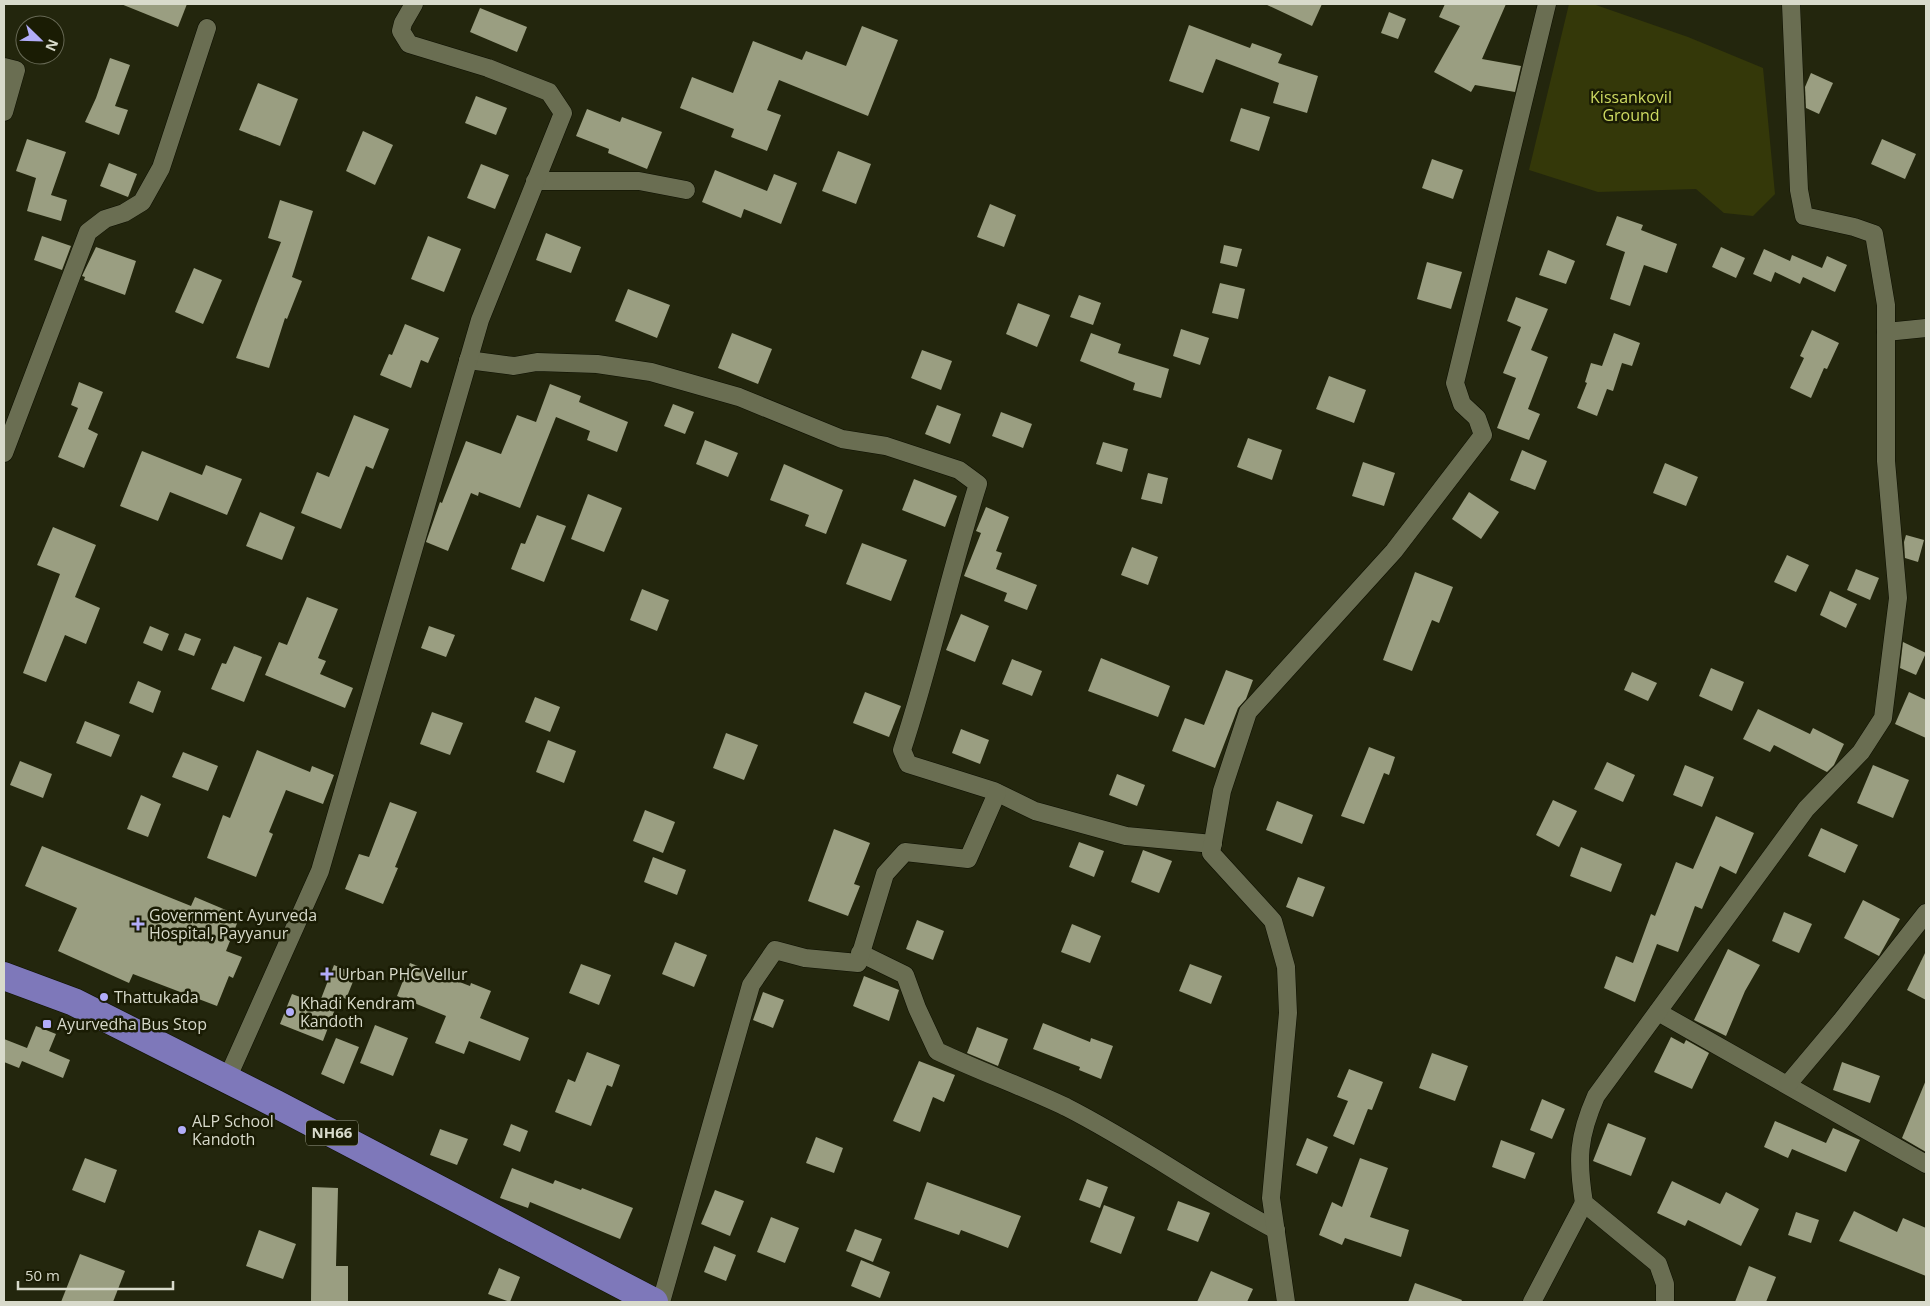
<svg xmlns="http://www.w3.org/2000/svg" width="1930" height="1306" viewBox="0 0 1930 1306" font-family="'Open Sans',sans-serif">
  <rect width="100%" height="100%" fill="#23260d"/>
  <path fill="#343809" d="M1569,4h24l95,33 75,31 12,126 -22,22 -29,-3 -28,-24 -98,3 -69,-22z"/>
  <g fill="#9a9e81">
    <path d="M121,4h66l-9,23z"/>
    <path d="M1265,4h57l-10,22z"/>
    <path d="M1445,4h61l-24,55 39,7 -6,26 -40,-7 -4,7 -37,-20 26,-46 -21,-9z"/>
    <path d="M480,8l47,19 -10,25 -47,-20z"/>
    <path d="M1389,12l17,7 -8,20 -17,-6z"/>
    <path d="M1189,25l61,23 2,-5 30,11 -4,9 40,13 -11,37 -34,-10 6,-20 -63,-24 -13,34 -34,-12z"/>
    <path d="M862,26l36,14 -30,76 -89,-36 -12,30 14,5 -14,36 -36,-14 3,-8 -54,-21 12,-31 41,16 20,-52 49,19 4,-9 40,15z"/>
    <path d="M110,58l20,7 -15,41 13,4 -9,25 -34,-13 11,-24z"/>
    <path d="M1811,73l22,10 -14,31 -13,-6 -1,-21z"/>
    <path d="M258,83l40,16 -18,47 -41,-16z"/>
    <path d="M476,96l31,12 -11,27 -31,-12z"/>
    <path d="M1241,108l29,9 -11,34 -29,-10z"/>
    <path d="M587,109l33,13 2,-5 40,15 -15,37 -39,-16 1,-4 -33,-13z"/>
    <path d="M363,131l30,14 -18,40 -29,-14z"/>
    <path d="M27,139l39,13 -15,43 16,5 -6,21 -34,-10 9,-33 -20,-7z"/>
    <path d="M1882,139l34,15 -11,25 -34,-15z"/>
    <path d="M838,151l33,13 -15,40 -34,-13z"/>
    <path d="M1432,159l31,11 -10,29 -31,-11z"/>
    <path d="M109,163l28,11 -9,23 -28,-11z"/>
    <path d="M481,164l28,11 -14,34 -28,-11z"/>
    <path d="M715,170l52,21 7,-17 23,9 -16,41 -37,-15 -3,9 -39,-16z"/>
    <path d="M280,200l33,11 -21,66 10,4 -15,38 -2,-1 -16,50 -33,-10 45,-116 -13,-4z"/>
    <path d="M990,204l26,11 -12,32 -27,-10z"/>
    <path d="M1617,216l26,9 -2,5 36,14 -10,29 -23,-8 -14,41 -20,-7 15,-47 -19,-7z"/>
    <path d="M546,233l35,14 -10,26 -35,-13z"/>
    <path d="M42,236l29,10 -9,24 -28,-10z"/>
    <path d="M428,236l33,13 -17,43 -33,-13z"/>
    <path d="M1224,245l18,4 -5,18 -17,-4z"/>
    <path d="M96,247l40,14 -11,34 -41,-15 1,-3 -3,-1z"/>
    <path d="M1721,247l24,11 -9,20 -24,-11z"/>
    <path d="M1764,249l26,12 2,-6 30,13 5,-12 20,9 -12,27 -32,-15 -3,7 -25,-12 -4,10 -18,-8z"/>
    <path d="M1548,250l27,11 -9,23 -27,-9z"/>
    <path d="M1427,262l35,10 -11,37 -34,-10z"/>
    <path d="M194,268l28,12 -19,44 -28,-12z"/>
    <path d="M1220,283l25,6 -7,30 -26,-6z"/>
    <path d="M628,289l42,16 -13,33 -42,-17z"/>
    <path d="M1079,295l22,8 -8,22 -23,-8z"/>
    <path d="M1516,297l32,12 -17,41 17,7 -20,52 12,5 -11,26 -32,-12 19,-50 -13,-5 18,-46 -14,-6z"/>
    <path d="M1018,303l32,12 -13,32 -31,-13z"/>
    <path d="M405,324l34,14 -11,25 -7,-3 -10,28 -31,-13 9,-21 3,1z"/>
    <path d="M1181,329l28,9 -9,27 -27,-9z"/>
    <path d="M1812,330l27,13 -12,26 -3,-1 -13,30 -21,-10 14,-30 -4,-2z"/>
    <path d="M732,333l40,16 -14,35 -40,-16z"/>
    <path d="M1091,333l30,11 -3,9 51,16 -8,29 -28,-8 2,-7 -55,-22z"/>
    <path d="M1614,333l26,10 -8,23 -10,-3 -9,28 -6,-2 -10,27 -20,-8 10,-25 -2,-1 6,-19 11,3z"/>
    <path d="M922,350l30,11 -11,29 -30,-12z"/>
    <path d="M1329,376l37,14 -12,33 -38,-14z"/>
    <path d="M79,382l24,10 -15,37 10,5 -14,34 -26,-11 20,-49 -7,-3z"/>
    <path d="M550,384l31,12 -2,6 49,20 -11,30 -30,-12 3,-9 -34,-14 -36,91 -41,-16 -1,4 -7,-3 -23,58 -22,-9 14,-40 2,1 24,-62 35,13 16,-39 19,7z"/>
    <path d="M673,404l21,8 -9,22 -21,-8z"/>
    <path d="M937,405l24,9 -11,30 -25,-10z"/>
    <path d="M1001,412l31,12 -9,24 -31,-12z"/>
    <path d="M354,415l35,14 -16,40 -7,-3 -25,63 -40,-16 16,-41 12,5z"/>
    <path d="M1248,438l34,12 -10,30 -35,-13z"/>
    <path d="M705,440l33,13 -10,24 -32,-13z"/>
    <path d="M1103,442l25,7 -6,23 -26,-8z"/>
    <path d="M1522,450l25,11 -12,29 -25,-10z"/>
    <path d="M142,451l60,24 4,-10 36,14 -15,36 -57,-23 -12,29 -38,-15z"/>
    <path d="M1363,462l32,11 -11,33 -32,-10z"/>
    <path d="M1665,463l33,14 -12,29 -33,-13z"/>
    <path d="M784,464l59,26 -17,44 -21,-8 4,-11 -39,-15z"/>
    <path d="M1148,473l20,5 -6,26 -21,-5z"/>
    <path d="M914,479l43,17 -12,31 -43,-17z"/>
    <path d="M1469,492l30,20 -18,27 -29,-20z"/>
    <path d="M588,494l34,14 -18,44 -33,-13z"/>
    <path d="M986,507l23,10 -13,34 6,2 -6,16 41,16 -10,25 -23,-9 3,-8 -43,-17 17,-43 -5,-2z"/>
    <path d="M260,512l35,15 -13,33 -36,-14z"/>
    <path d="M537,515l29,11 -22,56 -33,-13 10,-26 4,1z"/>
    <path d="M53,527l43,18 -21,52 25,11 -14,36 -21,-9 -19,47 -23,-9 37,-99 -23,-9z"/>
    <path d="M1906,535l18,5 -6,22 -13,-4 -1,-16z"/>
    <path d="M862,543l45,17 -16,41 -45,-17z"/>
    <path d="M1132,547l26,10 -10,28 -27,-10z"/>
    <path d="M1787,555l22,10 -13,27 -22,-10z"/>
    <path d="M1856,569l23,9 -9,22 -23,-10z"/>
    <path d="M1415,572l38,15 -14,36 -7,-3 -20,51 -29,-11z"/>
    <path d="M642,589l27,11 -12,31 -27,-11z"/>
    <path d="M1830,591l27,13 -11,24 -26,-13z"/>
    <path d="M307,597l31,12 -20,49 8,3 -6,13 33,14 -8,20 -80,-33 14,-33 8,3z"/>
    <path d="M961,614l28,12 -14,36 -29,-12z"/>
    <path d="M150,626l19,8 -7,17 -19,-8z"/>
    <path d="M429,626l26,9 -9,22 -25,-9z"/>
    <path d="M185,633l16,6 -7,17 -16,-6z"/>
    <path d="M1903,642l23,11 -10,22 -16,-7z"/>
    <path d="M234,646l28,11 -18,45 -33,-13 11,-26 4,1z"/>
    <path d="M1101,658l69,28 -12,31 -70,-26z"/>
    <path d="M1012,659l30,12 -10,25 -30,-12z"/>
    <path d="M1711,668l33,14 -12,29 -33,-15z"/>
    <path d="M1226,670l27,10 -7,19 -8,9 -23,60 -43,-17 13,-33 19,7z"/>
    <path d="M1632,672l25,11 -9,18 -24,-11z"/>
    <path d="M138,681l23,10 -8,22 -24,-10z"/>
    <path d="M865,692l36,14 -12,31 -36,-14z"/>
    <path d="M1909,692l17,8v38l-31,-14z"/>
    <path d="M535,697l25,10 -10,25 -25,-10z"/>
    <path d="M1758,709l52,25 3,-6 31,16 -10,21 -7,7 -53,-27 -4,7 -27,-13z"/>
    <path d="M432,712l31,11 -13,32 -30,-11z"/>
    <path d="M85,721l35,14 -9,22 -35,-14z"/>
    <path d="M961,729l28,11 -9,24 -28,-11z"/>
    <path d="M726,733l32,12 -14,35 -31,-12z"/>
    <path d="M548,740l28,11 -12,32 -28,-11z"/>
    <path d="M1369,747l26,10 -6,18 -5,-2 -20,51 -23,-8z"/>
    <path d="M257,750l53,22 2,-6 22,9 -11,29 -37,-14 -17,42 4,2 -17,43 -49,-19 16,-43 7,3z"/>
    <path d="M183,752l35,14 -10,25 -36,-14z"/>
    <path d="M20,761l32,13 -9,24 -33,-13z"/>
    <path d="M1607,762l28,13 -12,27 -29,-13z"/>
    <path d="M1685,765l29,12 -12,30 -29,-12z"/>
    <path d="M1873,765l36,15 -16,38 -36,-15z"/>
    <path d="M1117,774l28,11 -8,21 -28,-11z"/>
    <path d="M141,795l20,9 -13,33 -21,-8z"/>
    <path d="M1553,800l24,11 -18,36 -23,-12z"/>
    <path d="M1277,801l36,14 -11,29 -36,-14z"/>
    <path d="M390,802l27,10 -22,55 3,1 -15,36 -38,-15 14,-35 10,3z"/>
    <path d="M645,810l30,12 -12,31 -30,-12z"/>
    <path d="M1716,816l38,17 -18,41 -16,-8 -18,43 -7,-3 -17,46 -21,-8 -22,58 -31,-14 12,-32 17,7 18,-49 4,2 21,-54 17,7z"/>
    <path d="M1821,828l37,17 -13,28 -37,-17z"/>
    <path d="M834,829l36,14 -16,41 6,2 -12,30 -40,-15z"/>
    <path d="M1079,842l25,9 -10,26 -25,-10z"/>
    <path d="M42,846l149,60 4,-9 45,19 -14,35 16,6 -9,21 -4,-2 -12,30 -84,-32 -4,9 -71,-32 19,-43 -52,-22z"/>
    <path d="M1581,847l41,17 -11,28 -41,-16z"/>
    <path d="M1143,850l29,11 -13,32 -28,-11z"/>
    <path d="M653,857l33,13 -9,25 -33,-13z"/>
    <path d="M1298,877l27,10 -12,30 -27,-10z"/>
    <path d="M1863,900l37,19 -21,37 -35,-18z"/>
    <path d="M1784,912l28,12 -13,29 -27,-12z"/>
    <path d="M917,920l27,11 -11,29 -27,-11z"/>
    <path d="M1072,924l29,12 -11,27 -29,-11z"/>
    <path d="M675,942l32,13 -13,32 -32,-13z"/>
    <path d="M1728,949l32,16 -15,26 -19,45 -32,-16z"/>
    <path d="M1926,951v49l-19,-10z"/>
    <path d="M410,963l60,23 1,-3 20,8 -11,27 49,20 -9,23 -51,-20 -5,13 -29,-11 11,-27 -49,-20z"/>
    <path d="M581,964l30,11 -12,30 -30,-12z"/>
    <path d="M1190,964l32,12 -11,28 -32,-13z"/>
    <path d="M334,965l22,9 -10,25 -6,-3 -17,45 -43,-17 12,-30 27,10z"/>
    <path d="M864,976l35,14 -10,31 -36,-15z"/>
    <path d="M763,992l21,8 -11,28 -20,-8z"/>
    <path d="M1043,1023l47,19 1,-4 22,8 -12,33 -22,-9 1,-3 -47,-18z"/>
    <path d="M375,1025l33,13 -15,38 -33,-13z"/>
    <path d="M36,1026l20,8 -7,17 21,9 -7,18 -41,-17 -3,7 -15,-6v-23l23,9z"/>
    <path d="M977,1027l31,12 -10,27 -31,-13z"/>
    <path d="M1671,1037l13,7 2,-4 23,13 -17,36 -38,-17z"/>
    <path d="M336,1038l23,9 -15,37 -23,-10z"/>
    <path d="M587,1052l33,13 -8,22 -5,-2 -16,41 -36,-14 13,-33 7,3z"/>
    <path d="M1432,1053l36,13 -13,35 -36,-13z"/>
    <path d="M919,1061l36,14 -11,27 -11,-5 -13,35 -27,-11z"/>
    <path d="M1842,1062l38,14 -10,27 -37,-13z"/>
    <path d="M1349,1069l34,13 -11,28 -4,-1 -14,36 -21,-9 15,-35 -11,-4z"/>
    <path d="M1926,1080v72l-24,-14z"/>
    <path d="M1542,1099l23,10 -13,30 -22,-9z"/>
    <path d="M1775,1121l51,22 7,-15 27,12 -14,32 -54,-23 -4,9 -24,-11z"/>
    <path d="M1608,1123l38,15 -15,38 -38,-15z"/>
    <path d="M511,1124l17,7 -8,21 -17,-7z"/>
    <path d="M440,1129l28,10 -11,26 -27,-10z"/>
    <path d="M816,1137l27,11 -9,25 -28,-10z"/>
    <path d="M1307,1138l21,9 -11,27 -21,-9z"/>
    <path d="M1501,1140l34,13 -10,26 -33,-12z"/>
    <path d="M85,1158l32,12 -12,33 -33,-13z"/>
    <path d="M1360,1158l28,10 -18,49 39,13 -8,27 -56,-19 -3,7 -23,-10 13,-33 10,5z"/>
    <path d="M512,1168l41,16 2,-4 26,10 1,-2 51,20 -13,31 -90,-37 -2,6 -28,-10z"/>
    <path d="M1087,1179l21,8 -8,21 -21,-8z"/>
    <path d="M1672,1181l48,23 6,-12 33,17 -18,37 -53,-26 -3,6 -28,-13z"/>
    <path d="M927,1182l94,34 -13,32 -47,-18 -2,5 -45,-16z"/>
    <path d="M312,1187l26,1 -2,78h12v36h-37z"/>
    <path d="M715,1190l29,11 -14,35 -29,-12z"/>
    <path d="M1178,1201l32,12 -12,29 -31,-12z"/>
    <path d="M1104,1205l31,12 -14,37 -31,-12z"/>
    <path d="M1854,1211l43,21 6,-14 23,10v48l-87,-35z"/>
    <path d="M1796,1212l23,8 -8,23 -23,-8z"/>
    <path d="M771,1217l28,11 -14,35 -28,-11z"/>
    <path d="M855,1229l27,10 -9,23 -27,-11z"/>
    <path d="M259,1230l37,14 -13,35 -37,-13z"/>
    <path d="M714,1246l22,9 -10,26 -22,-9z"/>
    <path d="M80,1254l45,17 -12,31h-52z"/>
    <path d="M861,1260l29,12 -10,26 -29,-12z"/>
    <path d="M1749,1266l27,11 -10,25h-31z"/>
    <path d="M499,1268l21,9 -10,25 -22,-8z"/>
    <path d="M1211,1271l42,18 -6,13h-50z"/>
    <path d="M1415,1283l47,17 -1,2h-53z"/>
  </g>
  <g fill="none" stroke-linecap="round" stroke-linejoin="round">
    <g stroke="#0d0f00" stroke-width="19">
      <g id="minor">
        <path d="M4,67l12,3 -12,42"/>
        <path d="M535,181h104l47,9"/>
        <path d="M1886,332l40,-4"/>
        <path d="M468,360l46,6 23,-4 60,2 54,8 88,25 103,42 44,7 73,24 19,14c-28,88 -47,178 -76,266l6,14 86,27 41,20 91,25 87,8"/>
        <path d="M4,453l84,-221 17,-13 19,-6 18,-11 19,-34 46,-140"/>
        <path d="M860,953l45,22 12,33 20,43c42,20 87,36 129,56 73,37 138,85 210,123"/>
        <path d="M1658,1012l268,152"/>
        <path d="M227,1079l93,-208 160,-551 83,-207 -14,-21 -61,-24 -79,-24 -8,-13 2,-8 11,-19"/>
        <path d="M1788,1084l53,-63 85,-108"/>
        <path d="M661,1302l90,-317 24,-35 30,8 53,5 27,-89 20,-22 63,7 29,-66"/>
        <path d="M1286,1302l-15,-104 17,-185 -2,-46 -13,-46 -62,-68 11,-62 26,-79 146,-161 89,-116 -6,-17 -15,-14 -7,-21 92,-379"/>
        <path d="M1532,1302l52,-99"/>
        <path d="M1665,1302v-18l-7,-20 -74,-61c-7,-44 -6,-66 12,-107l210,-287 55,-57 22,-34 15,-120 -12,-137v-156l-12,-71 -20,-7 -50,-11 -5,-26 -8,-186"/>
      </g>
    </g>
    <g stroke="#0d0f00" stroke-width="29">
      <path id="trunk" d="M4,976l70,26 202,102 378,198"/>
    </g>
    <use href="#minor" stroke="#6a6e52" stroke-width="18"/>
    <use href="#trunk" stroke="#7e78ba" stroke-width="28"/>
  </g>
  <g fill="#b2adf9" stroke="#1a1c04" stroke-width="2">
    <path d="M135.5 916.5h5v5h5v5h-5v5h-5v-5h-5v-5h5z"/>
    <path d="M324.5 966.5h5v5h5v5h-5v5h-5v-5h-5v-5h5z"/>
    <circle cx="104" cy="997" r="5"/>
    <circle cx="290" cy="1012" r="5"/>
    <rect x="42" y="1019" width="10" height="10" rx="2.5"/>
    <circle cx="182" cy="1130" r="5"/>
  </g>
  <g text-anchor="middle" stroke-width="5" stroke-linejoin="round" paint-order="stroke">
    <rect fill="#1a1c04" stroke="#9fa18f" stroke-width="1" x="306" y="1120.5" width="52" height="25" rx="4"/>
    <g font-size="15" font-weight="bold" fill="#d8dacb">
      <text x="332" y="1138">NH66</text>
    </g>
    <g font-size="16" fill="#ceda62" stroke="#1a1c04">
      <text x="1631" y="103">Kissankovil<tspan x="1631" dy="18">Ground</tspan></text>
    </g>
    <g font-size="16" fill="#d8dacb" stroke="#1a1c04" text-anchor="start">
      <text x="149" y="921">Government Ayurveda<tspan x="149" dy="18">Hospital, Payyanur</tspan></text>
      <text x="338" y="980">Urban PHC Vellur</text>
      <text x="114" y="1003">Thattukada</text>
      <text x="300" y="1009">Khadi Kendram<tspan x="300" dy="18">Kandoth</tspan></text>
      <text x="57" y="1030">Ayurvedha Bus Stop</text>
      <text x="192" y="1127">ALP School<tspan x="192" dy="18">Kandoth</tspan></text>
    </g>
  </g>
  <rect width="1930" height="1306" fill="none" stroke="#d8dacb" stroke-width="10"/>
  <g transform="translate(40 40) rotate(113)"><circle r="24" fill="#1a1c04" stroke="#666854"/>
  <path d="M0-4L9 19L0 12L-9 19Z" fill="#b2adf9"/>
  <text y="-8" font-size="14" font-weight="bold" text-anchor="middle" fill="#d8dacb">N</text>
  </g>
  <path d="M18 1281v8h155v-8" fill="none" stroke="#d8dacb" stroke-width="2.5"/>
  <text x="25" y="1281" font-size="15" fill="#d8dacb" stroke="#1a1c04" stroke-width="4" paint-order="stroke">50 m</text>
</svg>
